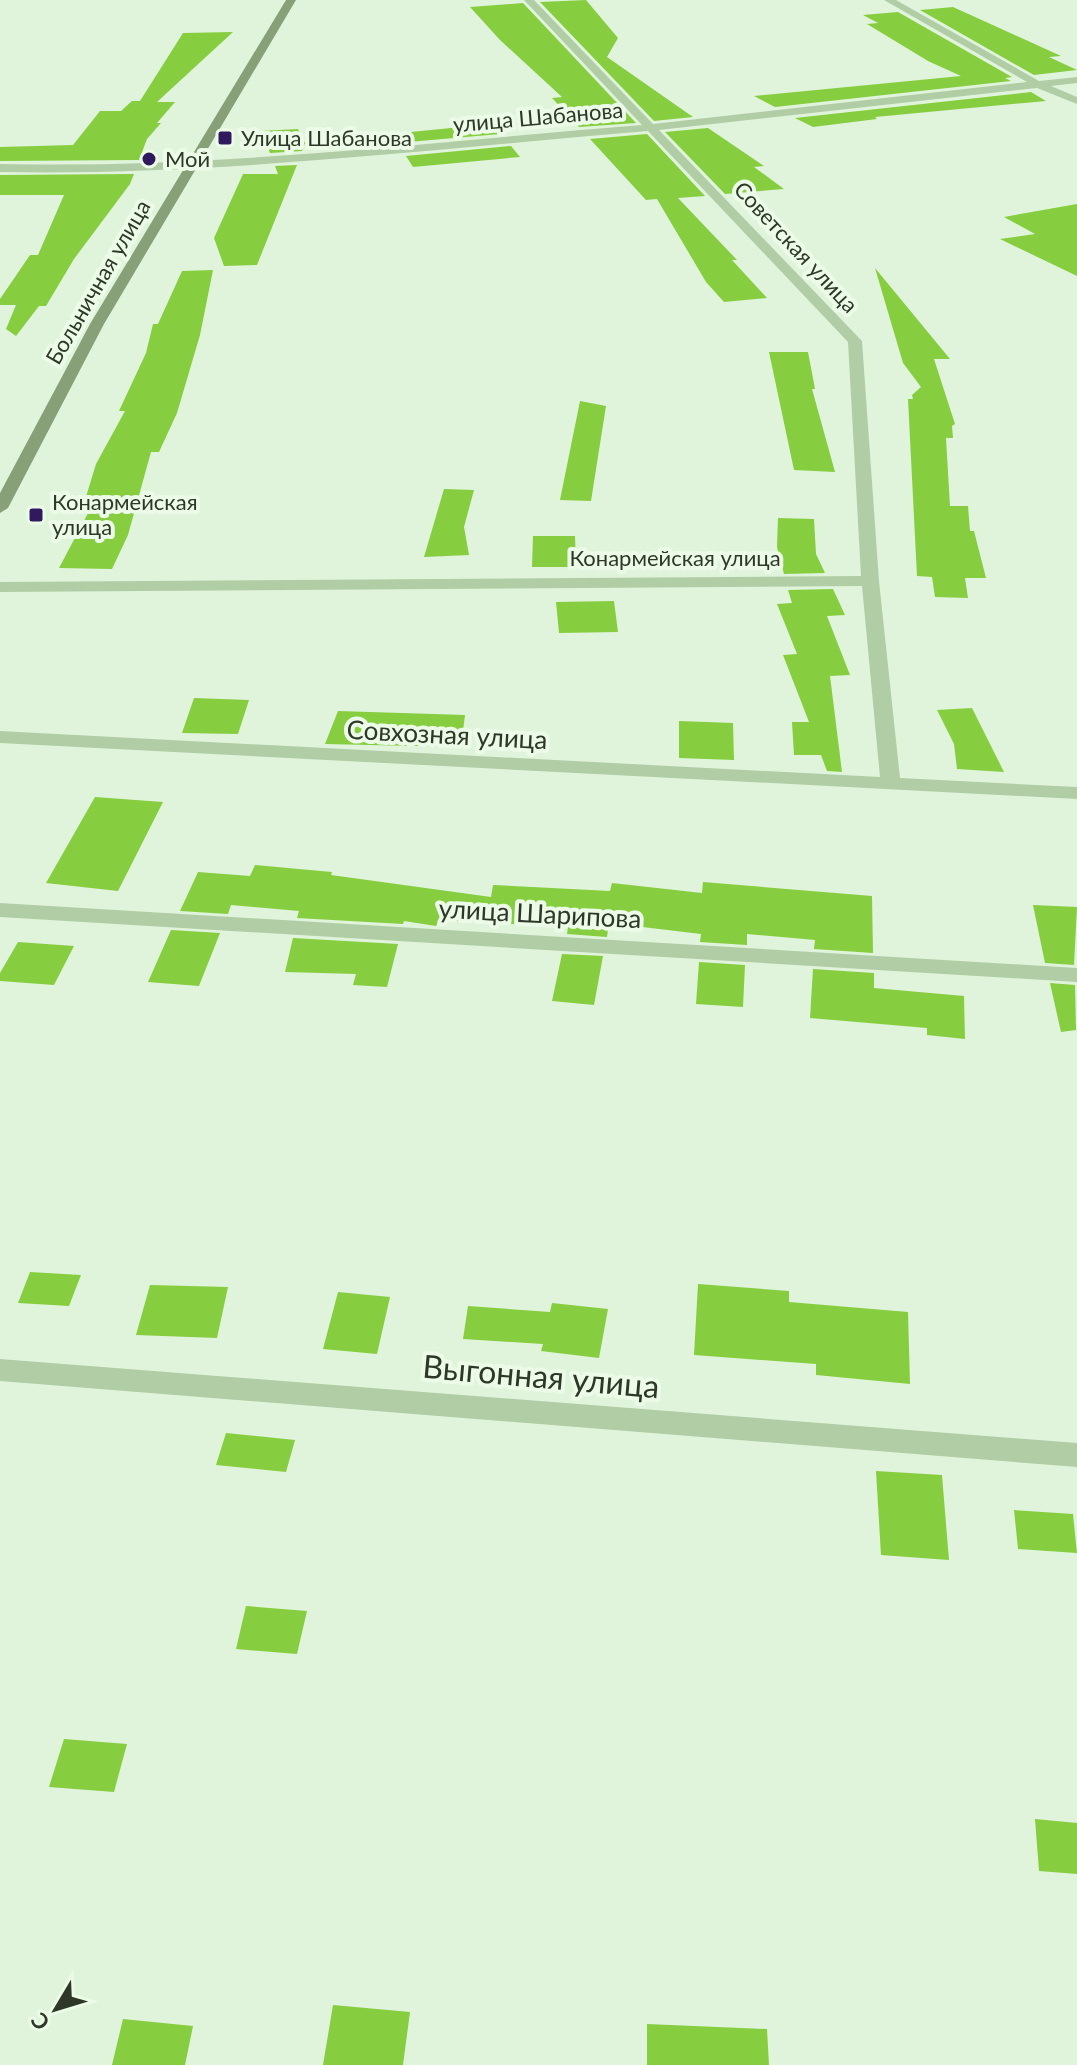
<svg xmlns="http://www.w3.org/2000/svg" width="1077" height="2065" viewBox="0 0 1077 2065" font-family="Lato,sans-serif">
  <rect width="100%" height="100%" fill="#e0f4db"/>
  <g fill="#86cd3f">
    <path d="M586,0l32,38 -11,19 86,60 -39,4 -114,-119z"/>
    <path d="M523,3l113,120 -57,4 -27,-29 10,-1 -62,-57 -30,-33z"/>
    <path d="M953,7l108,49 -12,1 28,13 -43,5 -114,-65z"/>
    <path d="M898,12l114,65 -7,1 6,3 -236,26 -21,-11 207,-20 -33,-15 -61,-37 11,-1 -15,-8z"/>
    <path d="M233,32l-76,70h18l-18,21h4l-14,16 -8,21 -139,1v-14l73,-2 27,-34h21l11,-10h8l43,-68z"/>
    <path d="M1031,92l15,9 -171,16 2,2 -64,8 -18,-9z"/>
    <path d="M491,124l9,10 -103,9 -6,-9z"/>
    <path d="M708,128l56,38 -10,1 30,22 -59,5 -60,-62z"/>
    <path d="M298,129l7,14 -3,8 -32,2 -9,-22z"/>
    <path d="M647,134l58,62 -27,2 59,62h-5l35,38 -43,4 -18,-20 -49,-83 -11,1 -56,-61z"/>
    <path d="M511,146l9,11 -107,10 -7,-11z"/>
    <path d="M297,165l-40,100 -33,1 -10,-28 29,-64h35l-3,-8z"/>
    <path d="M134,174l-4,10 -56,75 -28,47h-7l-23,30 -10,-7 10,-24h-16v-6l30,-44h8l26,-60h-64v-20z"/>
    <path d="M1077,204v72l-77,-37 35,-5 -31,-17z"/>
    <path d="M875,268l75,91h-16l21,65 -3,2 1,12h-7l4,68h18l2,25h4l12,47h-21l3,20 -33,-1 -3,-20 -15,-1 -9,-177h5l-1,-4 9,-8 -18,-24z"/>
    <path d="M213,270l-13,65 -23,78 -18,39h-8l-23,83 -16,34 -53,-1 36,-68h-10l11,-36 29,-53h-6l27,-58 7,-29h5l24,-53z"/>
    <path d="M769,352h39l7,37h-3l23,83 -41,-2z"/>
    <path d="M580,401l26,5 -15,95 -31,-1z"/>
    <path d="M444,489l30,1 -10,37 5,28 -45,2z"/>
    <path d="M778,518l36,1 2,35 9,19 -41,1 -7,-27z"/>
    <path d="M533,536h42l1,31h-44z"/>
    <path d="M833,589l12,26 -18,1 23,59 -20,1 12,96 -15,-1 -6,-16h-27l-2,-33h17l-26,-67 14,-1 -20,-50 15,-1 -4,-13z"/>
    <path d="M614,601l4,31 -59,1 -3,-31z"/>
    <path d="M194,698l55,2 -11,34 -56,-1z"/>
    <path d="M972,708l32,64 -47,-3 -3,-25 -17,-34z"/>
    <path d="M338,711l127,4 -4,32 -136,-3z"/>
    <path d="M679,721l54,2 1,37 -55,-2z"/>
    <path d="M95,797l68,5 -45,89 -72,-8z"/>
    <path d="M255,865l77,7 -1,3 160,22 2,-12 117,6 2,-8 90,10 1,-11 169,14 1,57 -59,-4 1,-9 -68,-6v11l-47,-3 1,-8 -92,-11 -2,14 -40,-3 1,-7 -129,-7 -3,6 -32,-5 -1,3 -106,-6 2,-7 -68,-6 -3,9 -48,-3 18,-39 52,4z"/>
    <path d="M1033,905l44,2 -3,58 -29,-2z"/>
    <path d="M171,930l49,3 -21,53 -51,-4z"/>
    <path d="M293,938l105,6 -11,43 -34,-2 3,-11 -71,-2z"/>
    <path d="M18,942l56,4 -20,39 -54,-4v-8z"/>
    <path d="M562,954l41,2 -9,49 -42,-4z"/>
    <path d="M699,962l46,3 -2,42 -47,-3z"/>
    <path d="M813,969l61,4v15l90,8 1,43 -38,-4v-7l-117,-10z"/>
    <path d="M1050,983l25,2 1,45 -15,2z"/>
    <path d="M30,1272l51,3 -12,31 -51,-3z"/>
    <path d="M698,1284l91,7v11l119,10 2,72 -94,-9v-11l-122,-9z"/>
    <path d="M150,1285l78,2 -11,51 -81,-3z"/>
    <path d="M338,1292l52,5 -13,57 -54,-5z"/>
    <path d="M552,1303l56,6 -9,49 -58,-7 2,-7 -80,-5 5,-33 82,6z"/>
    <path d="M226,1433l69,7 -9,32 -70,-7z"/>
    <path d="M876,1471l66,4 7,85 -68,-5z"/>
    <path d="M1014,1510l59,4 4,39 -59,-4z"/>
    <path d="M246,1606l61,5 -10,43 -61,-5z"/>
    <path d="M64,1739l63,5 -13,48 -65,-5z"/>
    <path d="M1035,1819l42,4v51l-38,-3z"/>
    <path d="M333,2005l77,7 -7,53h-80z"/>
    <path d="M123,2019l70,7 -8,39h-73z"/>
    <path d="M647,2024l120,5 2,36h-122z"/>
  </g>
  <g fill="none" stroke-linecap="round" stroke-linejoin="round">
    <g fill="#b1cda6" fill-rule="evenodd">
      <path d="M524,0h10l119,124 374,-42 -143,-82h12l143,81 38,-4v6l-26,3 26,11v7l-40,-16 -378,42 203,211 17,240 21,197 177,9v12l-1077,-56v-12l880,46 -18,-191 -862,6v-10l861,-6 -13,-234 -200,-211c-215,18 -432,45 -648,41v-8c214,5 429,-22 642,-39z"/>
      <path d="M0,903l1077,65v14l-1077,-65z"/>
      <path d="M0,1359l1077,84v24l-1077,-86z"/>
    </g>
    <path fill="#87a077" fill-rule="evenodd" d="M286,0h10l-192,324 -96,184 -8,5v-20l90,-169z"/>
  </g>
  <g fill="#301a5d" stroke="#ecfbe8" stroke-width="3">
    <rect x="217" y="130" width="16" height="16" rx="4"/>
    <circle cx="149" cy="159" r="8"/>
    <rect x="28" y="507" width="16" height="16" rx="4"/>
  </g>
  <g text-anchor="middle" stroke-width="8" stroke-linejoin="round" paint-order="stroke">
    <g font-size="22" fill="#2f3828" stroke="#ecfbe8">
      <text transform="translate(538 117) rotate(-5)" y="8">улица Шабанова</text>
      <text transform="translate(796 247) rotate(47)" y="8">Советская улица</text>
      <text transform="translate(98 282) rotate(-60)" y="8">Больничная улица</text>
      <text x="675" y="566">Конармейская улица</text>
    </g>
    <g font-size="22" fill="#2f3828" stroke="#ecfbe8" text-anchor="start">
      <text x="241" y="146">Улица Шабанова</text>
      <text x="165" y="167">Мой</text>
      <text x="52" y="510">Конармейская<tspan x="52" dy="25">улица</tspan></text>
    </g>
    <g font-size="26" fill="#2f3828" stroke="#ecfbe8">
      <text transform="translate(447 735) rotate(3)" y="9">Совхозная улица</text>
      <text transform="translate(540 914) rotate(3)" y="9">улица Шарипова</text>
    </g>
    <g font-size="32" fill="#2f3828" stroke="#ecfbe8">
      <text transform="translate(541 1377) rotate(5)" y="11">Выгонная улица</text>
    </g>
  </g>
  <g transform="translate(56 2009) rotate(232)" stroke="#ecfbe8" stroke-width="6" paint-order="stroke">
  <path d="M0-6L14 30L0 20L-14 30Z" fill="#2f3828"/>
  <text y="-12" font-size="22" font-weight="bold" text-anchor="middle" fill="#2f3828">С</text>
  </g>
</svg>
